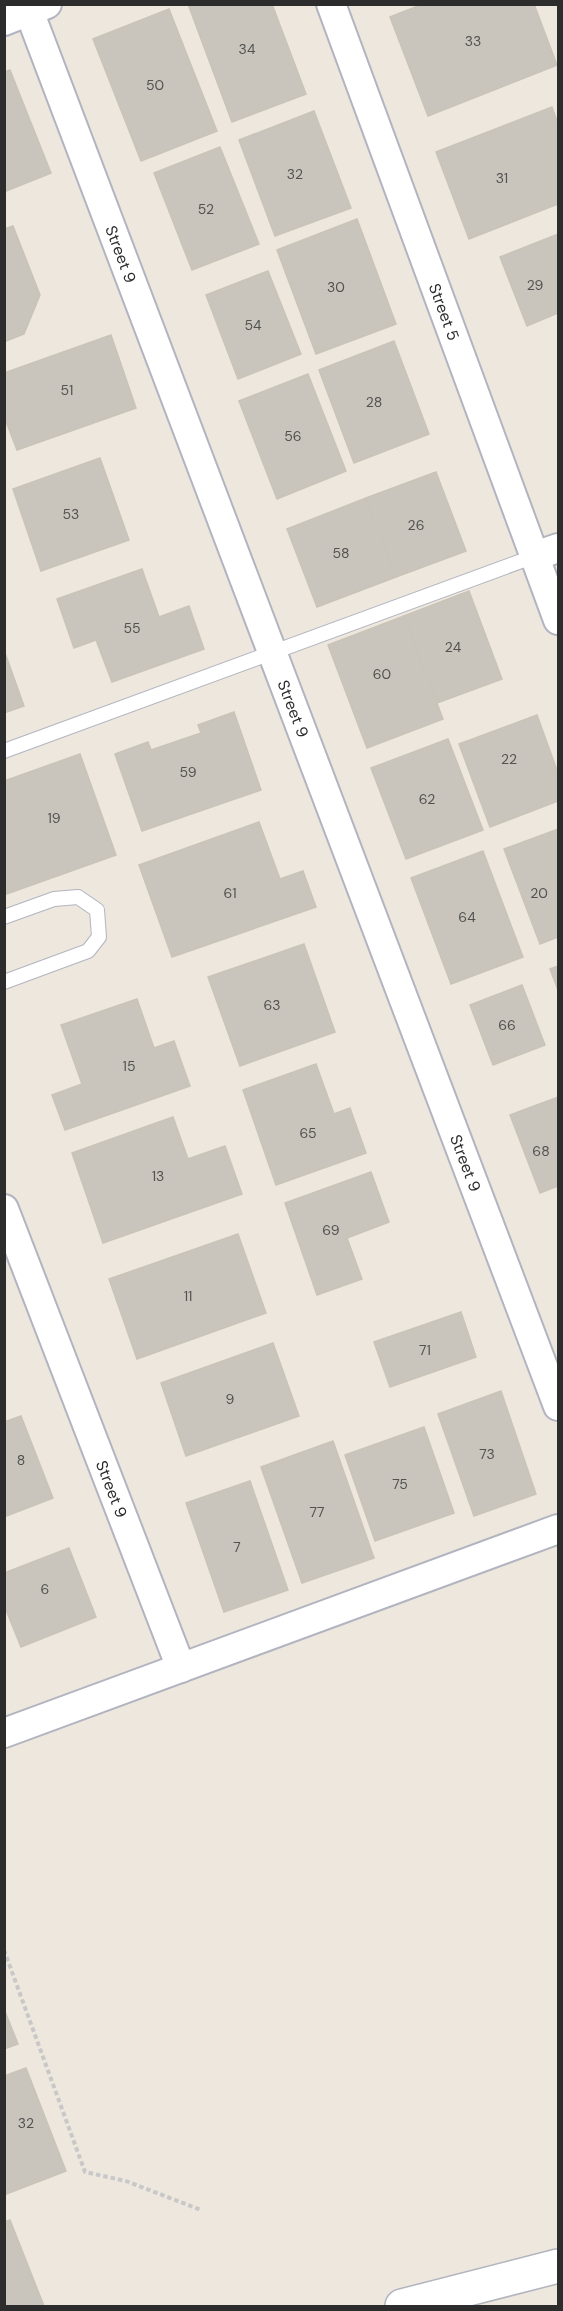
<svg xmlns="http://www.w3.org/2000/svg" width="563" height="2311" viewBox="0 0 563 2311" font-family="'DM Sans',sans-serif">
  <rect width="100%" height="100%" fill="#ede7de"/>
  <g fill="#c9c5bc" stroke="#c9c4b7" stroke-width="1.5">
    <path d="M188,4h84l34,90 -74,28z"/>
    <path d="M423,4h111l23,61 -129,51 -38,-99z"/>
    <path d="M169,9l48,122 -76,30 -48,-122z"/>
    <path d="M10,70l41,103 -47,19v-120z"/>
    <path d="M552,107l6,17v80l-89,35 -33,-87z"/>
    <path d="M314,111l37,97 -76,28 -36,-96z"/>
    <path d="M220,147l39,97 -67,26 -38,-97z"/>
    <path d="M357,219l39,105 -80,30 -39,-104z"/>
    <path d="M13,226l27,69 -16,39 -20,8v-113z"/>
    <path d="M558,234v79l-31,13 -27,-69z"/>
    <path d="M268,271l33,83 -63,25 -32,-84z"/>
    <path d="M111,335l25,73 -119,42 -13,-34v-43z"/>
    <path d="M394,341l35,93 -75,29 -35,-93z"/>
    <path d="M308,374l38,97 -69,28 -38,-98z"/>
    <path d="M100,458l29,82 -88,31 -28,-82z"/>
    <path d="M436,472l30,79 -70,26 -30,-79z"/>
    <path d="M366,498l30,79 -79,30 -30,-78z"/>
    <path d="M142,569l17,48 30,-11 15,43 -92,33 -16,-42 -22,8 -17,-49z"/>
    <path d="M469,591l33,88 -65,24 -33,-87z"/>
    <path d="M404,616l39,103 -76,29 -39,-103z"/>
    <path d="M4,650l20,56 -20,7z"/>
    <path d="M234,712l27,78 -119,41 -27,-77 33,-12 3,8 50,-17 -3,-8z"/>
    <path d="M537,715l21,58v28l-68,26 -31,-83z"/>
    <path d="M448,739l35,91 -77,29 -35,-91z"/>
    <path d="M80,754l36,101 -112,40v-114z"/>
    <path d="M259,822l21,57 23,-8 13,36 -144,50 -33,-92z"/>
    <path d="M558,829v108l-18,7 -36,-95z"/>
    <path d="M483,851l40,106 -72,27 -40,-106z"/>
    <path d="M304,944l31,88 -95,34 -32,-89z"/>
    <path d="M558,966v24l-8,-21z"/>
    <path d="M522,985l23,60 -52,20 -23,-60z"/>
    <path d="M137,999l17,49 20,-7 16,45 -125,44 -13,-35 30,-11 -21,-59z"/>
    <path d="M316,1064l18,50 16,-6 16,45 -90,32 -33,-95z"/>
    <path d="M558,1097v89l-18,7 -30,-78z"/>
    <path d="M173,1117l15,42 37,-13 17,48 -139,49 -31,-90z"/>
    <path d="M371,1172l18,50 -42,16 15,41 -45,16 -32,-92z"/>
    <path d="M238,1234l28,79 -129,46 -28,-80z"/>
    <path d="M461,1312l15,45 -86,30 -16,-45z"/>
    <path d="M273,1343l26,73 -113,40 -25,-73z"/>
    <path d="M501,1391l35,103 -62,22 -36,-102z"/>
    <path d="M21,1416l32,82 -49,19v-95z"/>
    <path d="M424,1427l30,86 -79,28 -30,-86z"/>
    <path d="M333,1441l41,117 -72,25 -41,-116z"/>
    <path d="M250,1481l38,109 -64,22 -38,-109z"/>
    <path d="M69,1548l27,69 -75,30 -17,-42v-32z"/>
    <path d="M4,2009l14,35 -14,5z"/>
    <path d="M26,2068l40,103 -62,24v-119z"/>
    <path d="M10,2220l34,86h-40v-84z"/>
  </g>
  <g fill="none" stroke-linecap="round" stroke-linejoin="round">
    <g stroke="#b2b4bf" stroke-width="16">
      <g id="lane">
        <path d="M4,751l531,-195"/>
        <path d="M4,917l50,-18 24,-2 19,13 2,27 -11,14 -84,31"/>
      </g>
    </g>
    <g stroke="#b2b4bf" stroke-width="32">
      <g id="street">
        <path id="s1" d="M331,4l227,616"/>
        <path id="s2" d="M29,11l529,1395"/>
        <path d="M4,21l43,-17"/>
        <path d="M535,556l23,-8"/>
        <path id="s3" d="M4,1209l177,459"/>
        <path d="M4,1733l554,-204"/>
      </g>
    </g>
    <g stroke="#b2b4bf" stroke-width="36">
      <path id="secondary" d="M402,2306l156,-40"/>
    </g>
    <path stroke="#c8c8c8" stroke-width="4" stroke-dasharray="4.5 3" stroke-linecap="butt" d="M4,1950l81,222 41,9 75,29"/>
    <use href="#lane" stroke="#fff" stroke-width="14"/>
    <use href="#street" stroke="#fff" stroke-width="28"/>
    <use href="#secondary" stroke="#fff" stroke-width="33"/>
  </g>
  <g text-anchor="middle" stroke-width="4.5" stroke-linejoin="round" paint-order="stroke">
    <g font-size="14" fill="#535250">
      <text x="473" y="46">33</text>
      <text x="247" y="54">34</text>
      <text x="155" y="90">50</text>
      <text x="295" y="179">32</text>
      <text x="502" y="183">31</text>
      <text x="206" y="214">52</text>
      <text x="535" y="290">29</text>
      <text x="336" y="292">30</text>
      <text x="253" y="330">54</text>
      <text x="67" y="395">51</text>
      <text x="374" y="407">28</text>
      <text x="293" y="441">56</text>
      <text x="71" y="519">53</text>
      <text x="416" y="530">26</text>
      <text x="341" y="558">58</text>
      <text x="132" y="633">55</text>
      <text x="453" y="652">24</text>
      <text x="382" y="679">60</text>
      <text x="509" y="764">22</text>
      <text x="188" y="777">59</text>
      <text x="427" y="804">62</text>
      <text x="54" y="823">19</text>
      <text x="230" y="898">61</text>
      <text x="539" y="898">20</text>
      <text x="467" y="922">64</text>
      <text x="272" y="1010">63</text>
      <text x="507" y="1030">66</text>
      <text x="129" y="1071">15</text>
      <text x="308" y="1138">65</text>
      <text x="541" y="1156">68</text>
      <text x="158" y="1181">13</text>
      <text x="331" y="1235">69</text>
      <text x="188" y="1301">11</text>
      <text x="425" y="1355">71</text>
      <text x="230" y="1404">9</text>
      <text x="487" y="1459">73</text>
      <text x="21" y="1465">8</text>
      <text x="400" y="1489">75</text>
      <text x="317" y="1517">77</text>
      <text x="237" y="1552">7</text>
      <text x="45" y="1594">6</text>
      <text x="26" y="2128">32</text>
    </g>
    <g font-size="16" fill="#2c2c2c" stroke="#fff">
      <text dy="6" stroke="none"><textPath href="#s2" startOffset="260">Street 9</textPath></text>
      <text dy="6" stroke="none"><textPath href="#s1" startOffset="328">Street 5</textPath></text>
      <text dy="6" stroke="none"><textPath href="#s2" startOffset="746">Street 9</textPath></text>
      <text dy="6" stroke="none"><textPath href="#s2" startOffset="1232">Street 9</textPath></text>
      <text dy="6" stroke="none"><textPath href="#s3" startOffset="300">Street 9</textPath></text>
    </g>
  </g>
  <rect width="563" height="2311" fill="none" stroke="#2c2c2c" stroke-width="12"/>
</svg>
